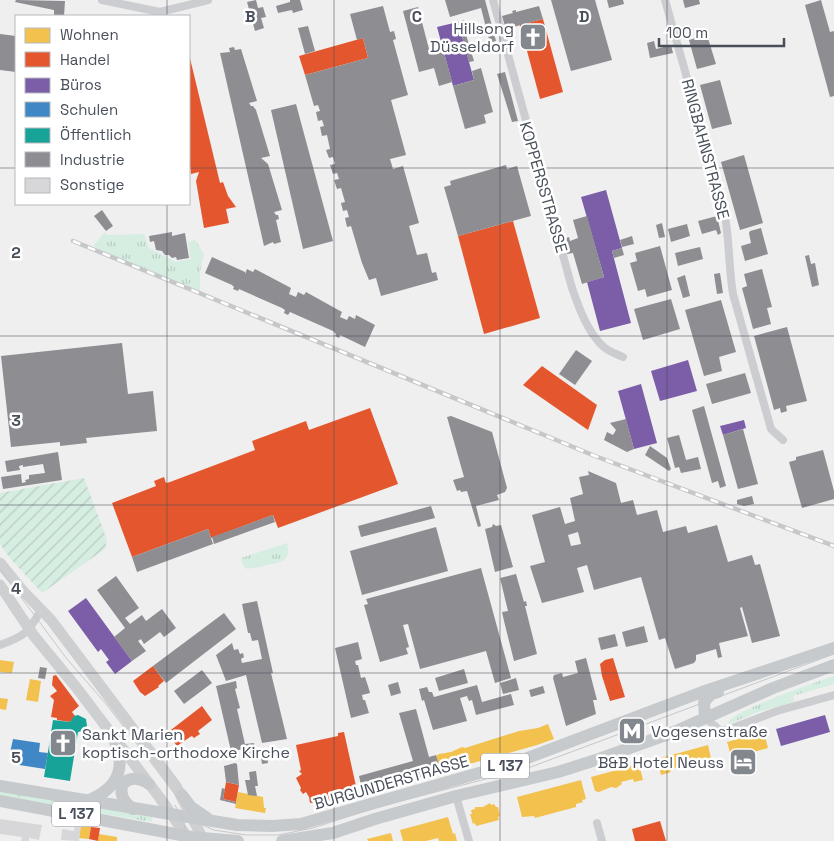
<svg xmlns="http://www.w3.org/2000/svg" width="834" height="841" viewBox="0 0 834 841" font-family="'Space Grotesk',sans-serif">
  <defs>
    <pattern id="grass-tufts" width="24" height="20" patternUnits="userSpaceOnUse" patternTransform="scale(1.25)"><rect width="24" height="20" fill="#d6ede1"/><path d="M3 7l-1-3M5 7V3M7 7l1-3M15 17l-1-3M17 17v-4M19 17l1-3" fill="none" stroke="#b9cdc3"/></pattern>
    <pattern id="garden-furrows" width="10" height="10" patternUnits="userSpaceOnUse" patternTransform="scale(1.25)"><rect width="10" height="10" fill="#d6ede1"/><path d="M-1 1l2-2M0 10L10 0M9 11l2-2" fill="none" stroke="#b9cdc3"/></pattern>
  </defs>
  <rect width="100%" height="100%" fill="#f0efef"/>
  <g fill="url(#grass-tufts)">
    <path d="M105,232l2,3 37,-1 5,14 27,14 15,-3 -3,-17 7,-2 9,14 -4,18v20l-71,-28 -36,-18z"/>
    <path d="M287,543c4,18 -5,19 -20,22 -7,2 -14,3 -20,4l-4,-4 -2,-7z"/>
    <path d="M834,676v8l-41,12 1,6 -36,10 -29,12 -1,-1c5,-13 89,-41 106,-47z"/>
    <path d="M0,790l152,27v5l-152,-25z"/>
  </g>
  <path fill="url(#garden-furrows)" d="M84,478l23,62 -2,9 -63,44 -33,-36 -9,-13v-51z"/>
  <g fill="#f2c14e">
    <path d="M0,660l14,2 -2,11 -12,-1z"/>
    <path d="M30,679l11,2 -3,21 -12,-2z"/>
    <path d="M0,698l8,1 -2,11 -6,-1z"/>
    <path d="M548,724l6,15 -17,6 -96,27 -5,-16 3,-2 12,-2 11,-5 3,1 54,-17 19,-3z"/>
    <path d="M764,732l4,16 -18,5 5,18 -18,5 -10,-34z"/>
    <path d="M708,745l3,13 -41,11 1,3 -10,3 -4,-16z"/>
    <path d="M639,764l4,16 -9,2 -1,-3 -12,3 1,2 -6,4 -5,-1 -12,5 -4,-1 -4,-14z"/>
    <path d="M581,780l5,19 -4,1 1,2 -7,2v3l-41,11 -1,-2 -12,1 -5,-20z"/>
    <path d="M238,792l25,5 1,11h2l-1,5 -30,-5z"/>
    <path d="M490,803l1,2 3,-1 2,3h2l2,9 -2,1 1,3 -23,6 -1,-3 -2,1 -3,-10h2l-1,-4 4,-1v-2h8z"/>
    <path d="M448,817l5,17 2,-1 2,8h-18l-1,-3 -12,3h-23l-3,-11z"/>
    <path d="M81,825l10,2 -2,12 -10,-1z"/>
    <path d="M391,833l2,8h-25l-1,-2z"/>
    <path d="M99,834l18,3v4h-19z"/>
  </g>
  <g fill="#e4572e">
    <path d="M543,19l20,73 -23,7 -20,-74z"/>
    <path d="M363,38l5,20 -63,17 -6,-19z"/>
    <path d="M189,54l31,129 3,-1 5,14 8,11 -10,2 3,14 -25,5 -8,-47 3,-9 -8,2 -2,-16z"/>
    <path d="M513,221l27,97 -56,16 -26,-98z"/>
    <path d="M542,366l55,39 -9,25 -65,-45z"/>
    <path d="M370,408l28,76 -120,44 -5,-13 -62,23 -3,-9 -76,28 -20,-54 44,-17 -2,-5 10,-4 2,6 4,-1 85,-32 -3,-9 54,-20 3,9z"/>
    <path d="M613,658l12,39 -15,4 -8,-25 -2,-12 5,-4z"/>
    <path d="M153,666l11,15 -6,5 1,1 -14,9 -5,-4 -7,-11z"/>
    <path d="M56,675l23,31 -7,6 3,4 -5,6 -13,-2v-2l-6,-1 3,-17 -4,-4 7,-5 -5,-6 1,-9z"/>
    <path d="M202,706l10,14 -14,11 2,3 -6,4 -2,-2 -2,1 -13,9 -10,-13z"/>
    <path d="M344,732l14,63 -6,1 -1,-2 -10,4 -1,-2 -5,4 -1,-3 -4,4 -2,-2 -4,3 -2,-2 -4,3 -2,-1 -6,1 -1,-6 -3,-5 -3,2 -3,-4 1,-2 -5,-10 6,-4 -3,-3 2,-1 -5,-25 42,-9v-3z"/>
    <path d="M226,782l13,3 -3,17 -13,-3z"/>
    <path d="M660,821l6,20h-31l-3,-12z"/>
    <path d="M91,827l9,1 -2,13 -9,-2z"/>
  </g>
  <g fill="#7b5ea7">
    <path d="M458,22l16,58 -21,6 -16,-59z"/>
    <path d="M606,190l16,58 -10,3 19,72 -31,8 -13,-49 17,-5 -23,-80z"/>
    <path d="M688,360l9,31 -37,10 -9,-30z"/>
    <path d="M641,384l16,59 -23,6 -16,-58z"/>
    <path d="M744,420l2,8 -23,7 -3,-9z"/>
    <path d="M86,598l46,63 -17,13 -9,-12 3,-2 -8,-11 -3,3 -30,-41z"/>
    <path d="M825,715l5,17 -49,14 -5,-17z"/>
  </g>
  <path fill="#3f88c5" d="M13,739l27,4 -1,9 9,1 -3,16 -32,-5 2,-10 -5,-1z"/>
  <path fill="#17a398" d="M78,715l8,4 1,7 -4,5 -5,1 -8,49 -26,-4 9,-57 17,2 4,-6z"/>
  <g fill="#8d8d92" fill-rule="evenodd">
    <path d="M16,0l49,1 -1,15h-10v-6l-39,-8z"/>
    <path d="M256,0l2,8 5,-1 3,10 -5,1 3,10 -9,3 -8,-29z"/>
    <path d="M290,0h10l3,10 -10,3 -1,-3 -14,3 -2,-7 14,-4z"/>
    <path d="M445,0h40l11,41 -6,2 -9,-35 -31,9z"/>
    <path d="M551,0h44l17,60 -41,11z"/>
    <path d="M607,0h16l1,4 -15,4z"/>
    <path d="M683,0h16l1,4 -15,4z"/>
    <path d="M821,0l9,32 4,-1v65l-4,1 -25,-92z"/>
    <path d="M383,6l7,26 4,-1 2,8 -3,1 15,55 -17,5 15,55 -16,4 3,10 10,-3 16,57 -10,3 8,29 10,-2 5,20 4,-1 2,8 -57,16 -5,-18 -7,2 -7,-17 -11,-37 -4,1 -2,-9 4,-1 -2,-7 -4,1 -2,-8 4,-1 -4,-14 -4,1 -3,-9 5,-1 -2,-6 -4,1 -3,-9 5,-1 -2,-7 -4,1 -3,-8 4,-1 -3,-14 -5,1 -2,-9 4,-1 -2,-6 -4,1 -2,-9 4,-1 -2,-6 -4,1 -9,-31 63,-17 -5,-20 -6,2 -7,-26z"/>
    <path d="M539,6l4,13 -37,10 -4,-13 11,-3 -1,-2 4,-1v2z"/>
    <path d="M418,7l11,42 13,-4 10,37 -13,4 -5,-18 -15,4 -16,-61z"/>
    <path d="M464,20l2,7 -2,1 10,33 -5,1 -11,-40z"/>
    <path d="M308,26l7,25 -10,3 -7,-26z"/>
    <path d="M0,34l16,2v36l-16,-2z"/>
    <path d="M707,35l9,29 -19,5 -8,-29z"/>
    <path d="M654,41l2,8 15,-4 2,8 -23,5 -3,-15z"/>
    <path d="M234,47l1,3 6,-1 16,52 -8,2 2,3h2l3,4 14,46 -9,2 7,6 14,46 -8,2 2,3h2l1,4 -3,1 5,22 -7,2 -1,-2 -9,4 -44,-193 10,-1 -1,-4z"/>
    <path d="M481,68l12,44 -9,3 2,8 -21,6 -12,-43 21,-6 -2,-9z"/>
    <path d="M505,72l13,49 -6,1 -15,-48z"/>
    <path d="M720,80l12,44 -20,5 -12,-44z"/>
    <path d="M296,104l37,137 -30,8 -32,-139z"/>
    <path d="M744,155l19,68 -23,7 -19,-68z"/>
    <path d="M506,165l1,4 10,-3 14,50 -73,20 -14,-49 7,-2 -1,-4z"/>
    <path d="M102,210l11,16 -7,5 -12,-15z"/>
    <path d="M587,216l17,61 -22,7 -9,-31 -6,1 -3,-12h3l-1,-4 3,-1 1,4 8,-3 -5,-18z"/>
    <path d="M717,216l4,17 -3,2 -2,-5 -14,4 -4,-13z"/>
    <path d="M662,223l3,14 -6,1 -3,-13z"/>
    <path d="M687,224l3,12 -19,6 -3,-13z"/>
    <path d="M761,228l7,26 -23,7 -4,-15 10,-3 -2,-10 1,-2z"/>
    <path d="M172,232v4l13,-3 4,25 -12,2 -1,-3 -4,1 -3,-3h-4l-3,-4 -6,-1 -2,-9 -4,1 -1,-6z"/>
    <path d="M632,236l2,8 -12,3 -2,-7z"/>
    <path d="M660,246l12,44 -25,7 -2,-8 -7,2 -8,-28 7,-2 -2,-8z"/>
    <path d="M700,247l3,12 -25,7 -3,-13z"/>
    <path d="M622,248l2,7 -10,3 -2,-7z"/>
    <path d="M809,255l2,9 4,-1 4,22 -7,2 -7,-31z"/>
    <path d="M212,257l33,15v2l2,-5 6,3 2,-3 36,19 -2,6 7,3 2,-5 6,3 2,-3 36,20 -2,5 7,3 2,-4 6,3 1,-4 19,10 -10,22 -25,-12 -1,3 -4,-2 1,-2 -3,-3 -43,-19 -2,3 -4,-2 1,-3 -3,-2 -43,-19 -1,2 -5,-2 1,-2 -2,-2 -25,-11 -2,-1z"/>
    <path d="M762,269l10,38 -5,1 4,16 -18,5 -11,-41 5,-2 -3,-12z"/>
    <path d="M720,273l3,20 -6,1 -3,-20z"/>
    <path d="M685,275l5,21 -7,2 -6,-20z"/>
    <path d="M671,299l9,30 -37,11 -9,-31z"/>
    <path d="M721,300l15,52 -17,5 3,14 -18,5 -19,-66z"/>
    <path d="M787,327l20,74 -21,5 1,5 -6,2 -1,-5 -6,2 -20,-74z"/>
    <path d="M122,343l6,51 25,-3 4,40 -71,7 1,5 -27,3v-4l-49,5 -10,-91z"/>
    <path d="M576,350l16,11 -17,24 -16,-11z"/>
    <path d="M745,373l6,20 -39,11 -6,-20z"/>
    <path d="M704,406l22,80 -6,2 -2,-7 -6,2 -20,-73z"/>
    <path d="M451,416l41,16 15,56 -2,4 -8,3 2,5 -23,6 5,20 -3,1 -11,-36 -6,1 -1,-2 -3,1 -4,-11 11,-3 -17,-60z"/>
    <path d="M626,419l8,30 -7,3 -23,-12 3,-8 6,3 3,-5 -6,-7z"/>
    <path d="M743,429l15,55 -20,5 -15,-54z"/>
    <path d="M679,435l7,25 12,-3 3,12 -20,4 -2,-6 -4,1 -8,-30z"/>
    <path d="M650,446l17,12 4,11 -2,2 -24,-16z"/>
    <path d="M823,450l11,41v8l-32,9 -13,-46 7,-2v-3z"/>
    <path d="M58,452l4,28 -59,9 -2,-12 20,-3 1,9 4,-1 -1,-2 4,-1v-4l16,-2 -2,-9 -20,3v-2l-4,1 1,4 -13,2 -2,-11z"/>
    <path d="M588,471l28,12 5,20 12,-3 4,15 20,-5 6,22 23,-6 2,7 29,-8 11,37 24,-7 3,10 5,-1 20,72 -28,7 -10,-36 -2,1 8,28 -29,7 3,14 -4,1 -2,-9 -20,6v5l-2,3 -19,6 -10,-31 -6,2 -18,-63 -47,13 -7,-25 -10,3 7,24 -42,11 -12,-37 15,-4 -13,-47 28,-8 5,17 10,-3 -5,-23 13,-4 -4,-17 10,-2zM578,532l3,12 -10,2 -3,-11z"/>
    <path d="M752,496l2,8 -10,2 -7,-2v-4z"/>
    <path d="M431,506l4,12 -74,19 -3,-11z"/>
    <path d="M273,515l2,7 -61,22 -2,-7z"/>
    <path d="M493,524l3,2 5,-1 12,42 -18,5 -10,-43 7,-2z"/>
    <path d="M436,527l12,44 -86,24 -12,-44z"/>
    <path d="M208,529l5,15 -76,28 -5,-15z"/>
    <path d="M481,568l30,110 -16,5 -9,-32 -66,18 -12,-45 -5,1 6,22 -3,1 2,6 -28,8 -16,-57 4,-1 -2,-5z"/>
    <path d="M516,574l8,28 2,-1 1,5h-2l12,48 -23,7 -10,-40 -2,-9 6,-1 -8,-33z"/>
    <path d="M116,576l23,32 -14,10 5,6 12,-9 4,6 16,-12 14,19 -12,9 -4,-5 -16,12 -3,-5 -3,2 8,10 -14,10 -18,-24 11,-9 -28,-38z"/>
    <path d="M257,601l16,72h-2l16,66 -25,4 -16,-68 -20,6 -10,-26 16,-12 2,7 4,-1 2,5 3,-1 1,4 -3,2 1,4 20,-4 -4,-19 -6,1 -2,-8h-2l-6,-29z"/>
    <path d="M224,613l12,16 -70,54 -13,-17z"/>
    <path d="M644,626l4,16 -22,5 -4,-15z"/>
    <path d="M615,634l3,12 -17,4 -3,-12z"/>
    <path d="M358,642l4,17 -7,2 1,4h2l3,13 4,-1 3,9 2,7 -8,2 1,5h2l4,13 -18,5 -16,-70z"/>
    <path d="M586,658l11,42h-4l3,14 -30,12 -13,-48 1,-3 8,-2 1,4 15,-4 -3,-12z"/>
    <path d="M40,667l7,1 -2,11 -7,-1z"/>
    <path d="M464,669l4,14 -29,8 -4,-13z"/>
    <path d="M202,670l10,13 -28,21 -10,-13z"/>
    <path d="M516,678l3,12 -16,4 -3,-11z"/>
    <path d="M236,681l1,7 -2,1 5,19 -3,1 8,35 9,-1 2,11 -9,2 -1,-7 -15,2 -15,-65z"/>
    <path d="M398,682l3,11 -10,3 -3,-11z"/>
    <path d="M477,685l5,17 29,-8 3,11 -38,10 -4,-15 -3,1 -2,-5 -7,2 7,23 -34,9 -9,-30 -2,1 -3,-12 8,-2 2,5h3l2,5z"/>
    <path d="M543,686l2,7 -14,4 -2,-7z"/>
    <path d="M416,709l13,48 7,-2 5,17 -78,22 -4,-18 54,-15 -14,-48z"/>
    <path d="M266,749l2,14 -6,1 -2,-14z"/>
    <path d="M230,751l1,6 -15,2 -1,-6z"/>
    <path d="M235,763l2,1 2,21 -13,-3 -2,-16z"/>
    <path d="M256,771l2,15h-3l2,10 -9,-1 -3,-15h5l-1,-8z"/>
    <path d="M222,788l3,1 -2,10 13,3v2l-16,-4z"/>
  </g>
  <g fill="#d7d7d9">
    <path d="M0,819l42,6 -3,15 -10,-2v3h-8l1,-4 -22,-3z"/>
    <path d="M75,824l6,1 -2,16 -18,-1 1,-11 12,2z"/>
  </g>
  <g fill="none" stroke-linecap="round" stroke-linejoin="round">
    <g stroke="#cbcdd0" stroke-width="8">
      <path d="M102,0l58,12 48,-12"/>
      <path d="M493,0l79,288c7,20 16,46 33,60 5,4 12,6 18,9"/>
      <path d="M665,0l58,206c7,29 5,59 10,88l38,135 12,11"/>
      <path d="M0,645c25,-9 28,-12 41,-35"/>
      <path d="M705,718l15,12h7l50,-19 57,-16"/>
      <path d="M456,796l13,45"/>
      <path d="M597,823l5,18"/>
    </g>
    <g stroke="#cdcfd1" stroke-width="11">
      <path d="M0,563l22,27 29,30 125,166 28,55"/>
      <path d="M0,585l34,51 42,51 84,111 30,43"/>
    </g>
    <g stroke="#c7cacd" stroke-width="12">
      <path d="M705,718l-1,-16 7,-8 7,-2"/>
      <path d="M0,786l237,39 35,1 29,-2 213,-61 188,-71 132,-44"/>
      <path d="M182,795l9,12 16,11"/>
      <path d="M0,801l191,36 47,4"/>
      <path d="M87,801c35,-14 40,-37 24,-68"/>
      <path d="M133,809c-23,-16 -9,-41 16,-25"/>
      <path d="M282,841l51,-8 42,-14 81,-23 102,-24 41,-13 75,-27 99,-44 61,-23"/>
    </g>
    <g stroke="#c6c7c9" stroke-width="1">
      <path d="M0,569l67,90 40,46 86,113 12,8 9,4 32,5h32l35,-7 65,-21 150,-39 306,-114"/>
      <path d="M175,805l9,17 2,14"/>
    </g>
    <g stroke="#c6c7c9" stroke-width="4.5">
      <path id="rail" d="M73,241l522,215 239,90"/>
    </g>
    <use href="#rail" stroke="#fff" stroke-width="2.5" stroke-dasharray="8" stroke-linecap="butt"/>
  </g>
  <path fill="none" stroke="#484f5a" stroke-width="1" stroke-opacity="0.55" d="M167,0v16M334,0v841M500,0v841M667,0v841M0,168h16M189,168h645M167,204v637M0,336h834M0,505h834M0,673h834"/>
  <defs>
    <g id="church-square" transform="scale(1.4375)"><rect x="-9" y="-9" width="18" height="18" rx="4" fill="#83878e" stroke="#fff"/><path d="M-1.2-6h2.4v3.5h3.3v2.4h-3.3V6h-2.4V-.1h-3.3v-2.4h3.3Z" fill="#fff"/></g>
    <g id="metro-square" transform="scale(1.4375)"><rect x="-9" y="-9" width="18" height="18" rx="4" fill="#83878e" stroke="#fff"/><path d="M-5.5 5V-5H-3L0 0L3-5H5.5V5H3V-.5L0 4L-3-.5V5Z" fill="#fff"/></g>
    <g id="hotel-square" transform="scale(1.4375)"><rect x="-9" y="-9" width="18" height="18" rx="4" fill="#83878e" stroke="#fff"/><path d="M-6-4.5h1.5V1H6V5H4.5V3h-9V5H-6ZM-4 0a1.8 1.8 0 1 1 3.6 0ZM.5 0V-2.5h3Q6-2.5 6 0Z" fill="#fff"/></g>
  </defs>
  <g fill-rule="evenodd">
    <use href="#church-square" x="533" y="37"/>
    <use href="#metro-square" x="632" y="731"/>
    <use href="#church-square" x="63" y="743"/>
    <use href="#hotel-square" x="743" y="762"/>
  </g>
  <g text-anchor="middle" stroke-width="5" stroke-linejoin="round" paint-order="stroke">
    <g fill="#fff" stroke="#7f848c" stroke-width="1">
      <rect x="481" y="753.5" width="48" height="25" rx="4"/>
      <rect x="52" y="801.5" width="48" height="25" rx="4"/>
    </g>
    <g font-size="15" font-weight="bold" fill="#484f5a">
      <text x="505" y="771">L 137</text>
      <text x="76" y="819">L 137</text>
    </g>
    <g font-size="16" fill="#484f5a" stroke="#fff" text-anchor="end">
      <text x="514" y="34">Hillsong<tspan x="514" dy="18">Düsseldorf</tspan></text>
      <text x="651" y="737" text-anchor="start">Vogesenstraße</text>
      <text x="82" y="740" text-anchor="start">Sankt Marien<tspan x="82" dy="18">koptisch-orthodoxe Kirche</tspan></text>
      <text x="724" y="768">B&amp;B Hotel Neuss</text>
    </g>
    <g font-size="16" fill="#484f5a" stroke="#fff">
      <text transform="translate(706 149) rotate(75)" y="6">RINGBAHNSTRASSE</text>
      <text transform="translate(544 187) rotate(74)" y="6">KOPPERSSTRASSE</text>
      <text transform="translate(391 782) rotate(-16)" y="6">BURGUNDERSTRASSE</text>
    </g>
  </g>
  <g font-size="16" text-anchor="middle" font-weight="bold" fill="#484f5a" stroke="#fff" stroke-width="5" stroke-linejoin="round" paint-order="stroke">
    <text x="250" y="22">B</text>
    <text x="417" y="22">C</text>
    <text x="584" y="22">D</text>
    <text x="16" y="258">2</text>
    <text x="16" y="426">3</text>
    <text x="16" y="594">4</text>
    <text x="16" y="763">5</text>
  </g>
  <rect x="15" y="15" width="175" height="190" fill="#ffffff" stroke="#b6b9bd"/>
  <rect x="25" y="28" width="25" height="15" fill="#f2c14e" stroke="#b6b9bd"/>
  <text x="60" y="40" font-size="15" fill="#484f5a">Wohnen</text>
  <rect x="25" y="52" width="25" height="15" fill="#e4572e" stroke="#b6b9bd"/>
  <text x="60" y="65" font-size="15" fill="#484f5a">Handel</text>
  <rect x="25" y="78" width="25" height="15" fill="#7b5ea7" stroke="#b6b9bd"/>
  <text x="60" y="90" font-size="15" fill="#484f5a">Büros</text>
  <rect x="25" y="102" width="25" height="15" fill="#3f88c5" stroke="#b6b9bd"/>
  <text x="60" y="115" font-size="15" fill="#484f5a">Schulen</text>
  <rect x="25" y="128" width="25" height="15" fill="#17a398" stroke="#b6b9bd"/>
  <text x="60" y="140" font-size="15" fill="#484f5a">Öffentlich</text>
  <rect x="25" y="152" width="25" height="15" fill="#8d8d92" stroke="#b6b9bd"/>
  <text x="60" y="165" font-size="15" fill="#484f5a">Industrie</text>
  <rect x="25" y="178" width="25" height="15" fill="#d7d7d9" stroke="#b6b9bd"/>
  <text x="60" y="190" font-size="15" fill="#484f5a">Sonstige</text>
  <path d="M659 38v8h125v-8" fill="none" stroke="#484f5a" stroke-width="2.5"/>
  <text x="666" y="38" font-size="15" fill="#484f5a" stroke="#ffffff" stroke-width="4" paint-order="stroke">100 m</text>
</svg>
